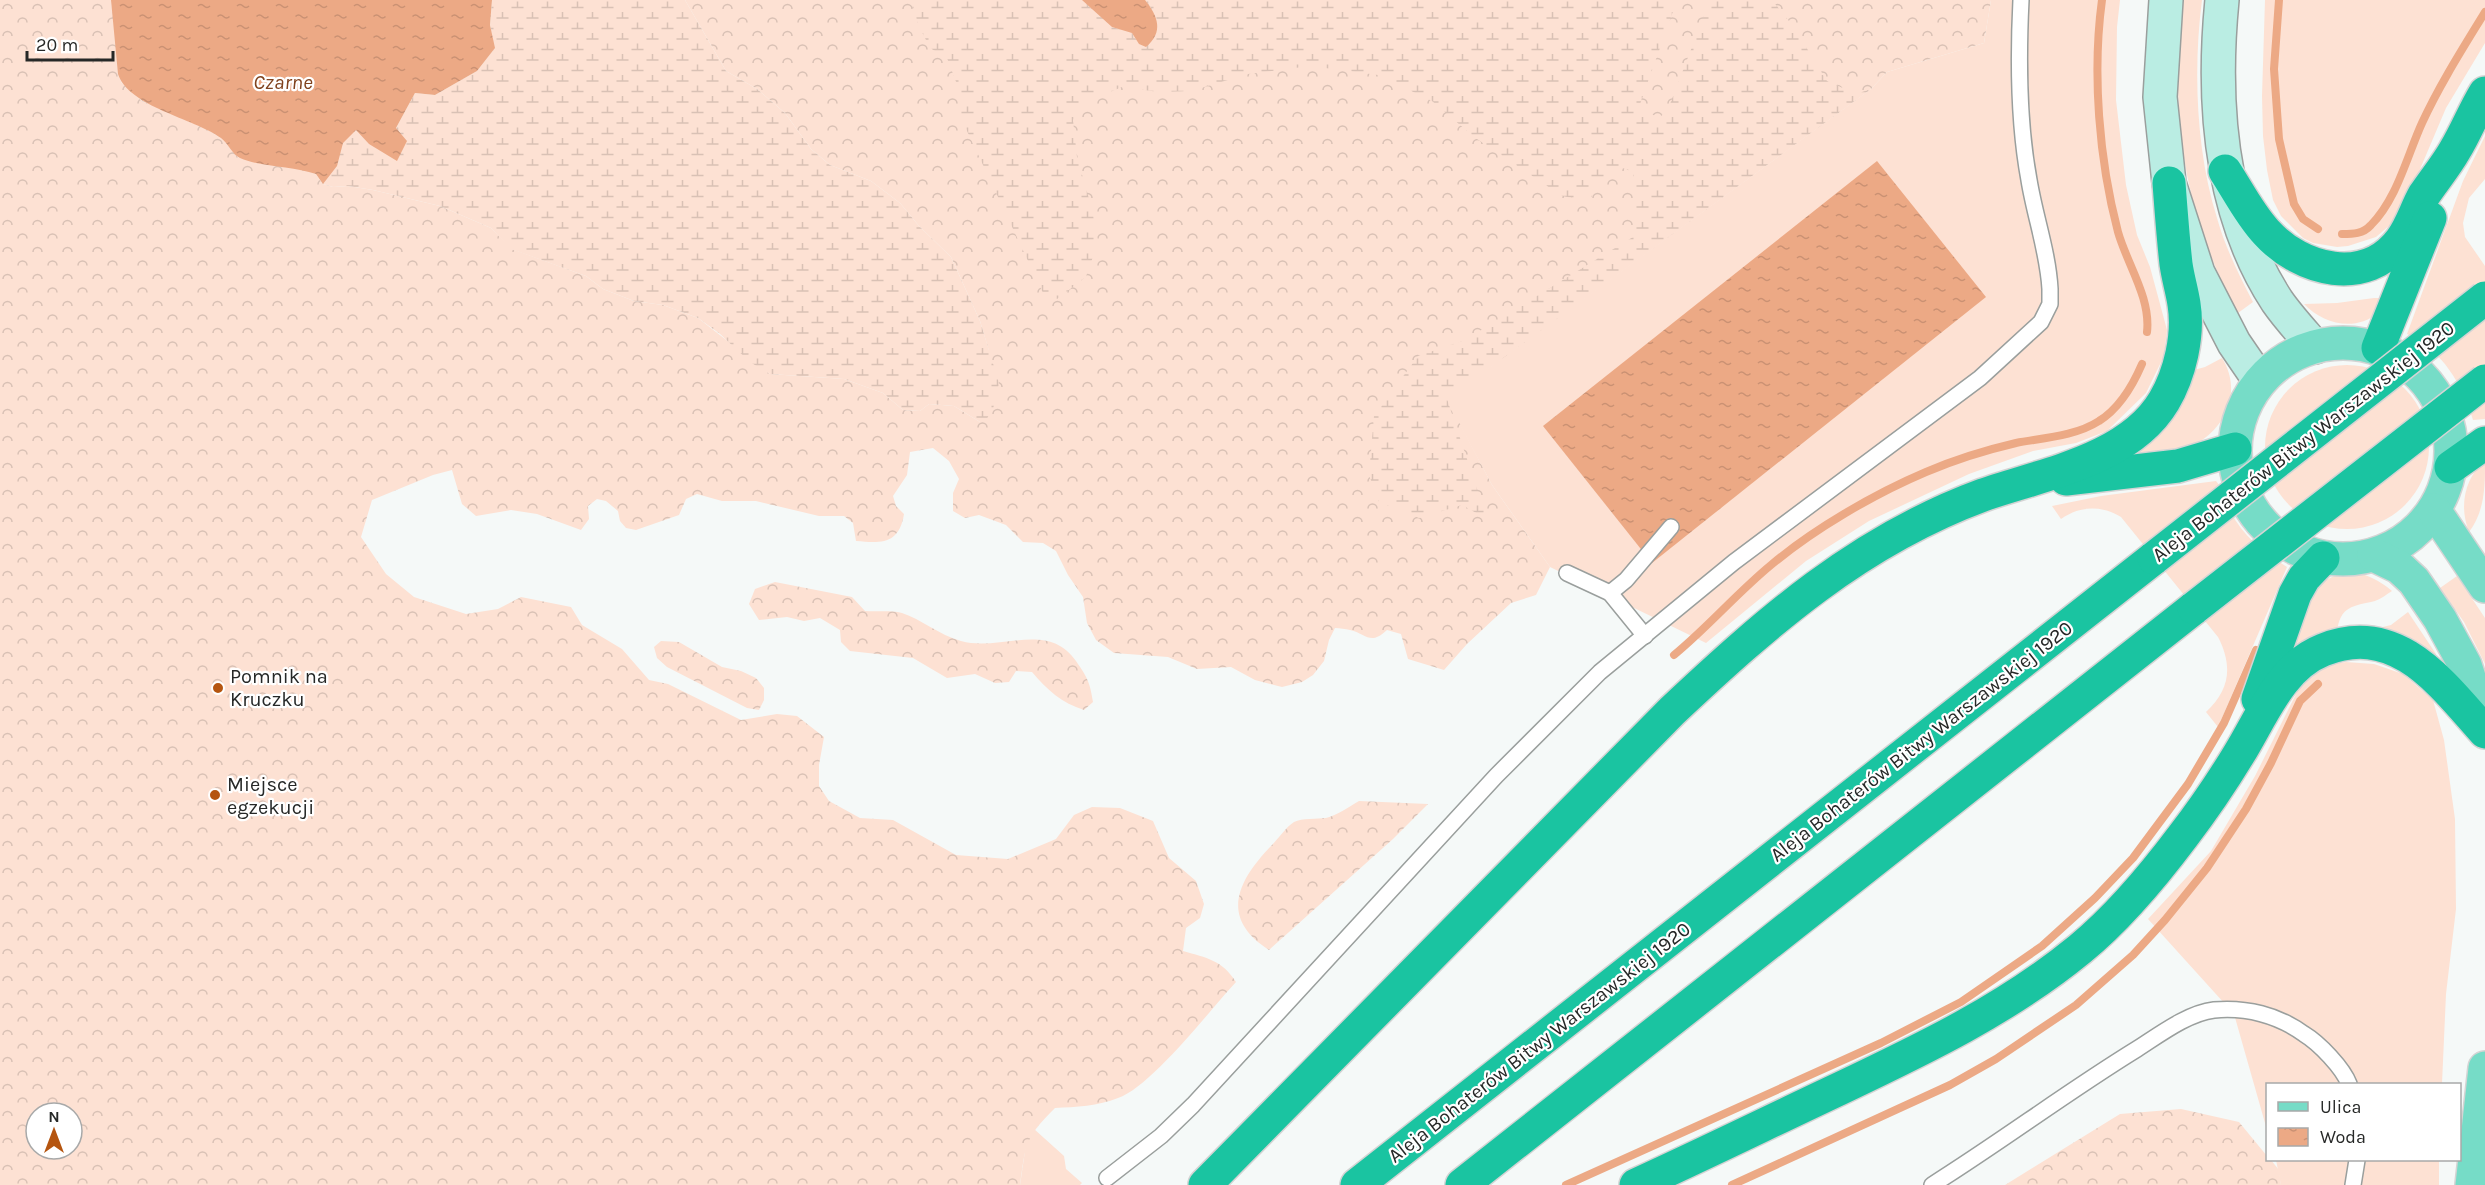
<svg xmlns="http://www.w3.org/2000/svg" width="2485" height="1185" viewBox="0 0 2485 1185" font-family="Karla,sans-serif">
  <defs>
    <pattern id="forest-crowns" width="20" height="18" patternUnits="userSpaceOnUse" patternTransform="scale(1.5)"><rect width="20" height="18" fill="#fde1d3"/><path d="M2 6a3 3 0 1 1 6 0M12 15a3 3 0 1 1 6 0" fill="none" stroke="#d9c1b5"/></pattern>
    <pattern id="wetland-marsh" width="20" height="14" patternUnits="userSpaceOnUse" patternTransform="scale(1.5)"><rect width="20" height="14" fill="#fde1d3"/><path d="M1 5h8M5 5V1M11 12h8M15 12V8" fill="none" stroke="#d9c1b5"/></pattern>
    <pattern id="water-ripples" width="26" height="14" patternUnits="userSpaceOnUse" patternTransform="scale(1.5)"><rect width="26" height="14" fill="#eca985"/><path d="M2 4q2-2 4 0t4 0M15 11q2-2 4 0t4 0" fill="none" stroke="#ca9173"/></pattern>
  </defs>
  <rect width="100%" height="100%" fill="#f5f9f8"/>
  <g fill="#fde1d3">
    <path d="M1991,0h129l-3,27 -1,73 10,85 11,50 13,32 17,63 -3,26 -18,37 -39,38 -31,12 -43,8 -64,23 -100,47 -63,40 -100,82 -156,-76 -58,-82 -46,-86 425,-310 16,-17 97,-29z"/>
    <path d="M2181,0h21c-9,69 -6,151 15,218 8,29 22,57 36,84l-15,11c-38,-68 -58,-142 -60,-221 -1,-30 2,-61 3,-92z"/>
    <path d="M2265,0h220v43l-39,65 -42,99 -15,19 -13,11 -28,9 -11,1 -24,-4 -10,-5 -22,-22 -8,-16 -6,-30 -4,-34 -1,-40z"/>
    <path d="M2485,136v43l-16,19 -6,25 2,14 20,29v153l-12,1c-10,-35 -31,-70 -66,-86l56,-153z"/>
    <path d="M2374,298h17c-4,5 -8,11 -13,15 -23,19 -55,11 -74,-9l33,-1z"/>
    <path d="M2222,358c23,37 0,78 -39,92l-59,8 70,-88 11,-3z"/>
    <circle cx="2347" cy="447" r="82"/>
    <path d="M2485,461c0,25 0,50 -16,71 -10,-25 -5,-54 16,-71z"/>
    <path d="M2216,481c7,8 9,20 14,30 13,25 33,41 57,56l-69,160 -12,-15c24,-22 27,-46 12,-75l-97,-120c-20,-12 -41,-11 -60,2l-9,-13 49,-10z"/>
    <path d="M2351,572c16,2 28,8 41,19 -5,3 -11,8 -17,10 -22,5 -35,5 -38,31l-49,25c12,-38 15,-79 63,-85z"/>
    <path d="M2457,576l28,42v46l-21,-42 -24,-34z"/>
    <path d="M2408,612l28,42 -1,4 -65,-28 21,-5z"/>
    <path d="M2346,662l28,2 29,10 30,26 11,40 11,79 1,90 -10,85 -4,90h-174l-1,46 -33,-116 -86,-95 63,-68 44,-75 45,-90 21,-16 12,-6z"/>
    <path d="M1034,1129l30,27 2,13 16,14 -2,2h-60l6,-41z"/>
    <path d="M2276,1160h163v25h-158z"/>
  </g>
  <g fill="url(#forest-crowns)" fill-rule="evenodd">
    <path d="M0,0h111l10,82 21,19 58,24 23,14 15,18 29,8 29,2 20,7 7,10 10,3 15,-1 25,4 67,16 51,22 21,21 74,27 17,13 31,12 29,4 35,13 72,56 74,5 39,14 20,17 17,1 9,-7 25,2 26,16 9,-71 -9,-30 -29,-64 -32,-31 -19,-23 -29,-22 -41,-16 -19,-16 -26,-36 -28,-24 -31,-18 -41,-71h1306l-7,43 -97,29 -16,17 -424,310 45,86 58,82 -14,28 -25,8 -44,41 -23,26 -36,-11 -7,-25 -14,-4c-17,16 -20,4 -37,0 -5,-1 -10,-2 -15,-2l-6,12 -5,21 -11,14 -11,7 -20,5 -27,-7 -24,-13 -34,2 -29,-12 -54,-4 -18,-13 -9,-17 -4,-26 -15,-22 -12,-24 -13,-8 -20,-1 -17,-17 -27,-10 -14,3 -12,-7v-18l6,-14 -10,-18 -16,-13 -23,4 -3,23 -14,21 3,10 8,8c-5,31 -23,29 -48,27l-3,-18 -9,-7h-25l-63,-15h-34l-25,-7 -11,5 -7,16 -43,15 -10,-2 -6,-7 -2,-10 -12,-10 -9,-2 -9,7 1,13 -8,11 -44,-16 -26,-4 -35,6 -14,-12 -10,-34 -19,5 -61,25 -11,37 25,37 28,23 52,17 32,-5 23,-12 50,10 11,18 40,24 27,31 19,4 73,36 36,-6 20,2 27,21 -5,28v21l10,15 31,17 33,2 63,35 52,4 48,-20 18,-24 18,-8 28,1 33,13 16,37 27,23 8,23 -4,14 -14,10 -3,23c24,7 39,9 53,31 -26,28 -85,105 -118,116 -20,8 -42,9 -63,10 -31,31 -29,36 -35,77h-1020zM36,1113h36v36h-36z"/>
    <path d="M775,582l77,15 13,14c12,1 26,-1 37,2 19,6 37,22 59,28 40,11 87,-21 115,20 11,16 14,21 17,41l-9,8c-22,-7 -37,-20 -52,-38l-16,-1 -7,11 -14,1 -20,-9 -28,4 -34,-20 -63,-7 -9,-9 -1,-12 -20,-12 -16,3 -17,-4 -28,3 -10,-16 6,-15z"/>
    <path d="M661,641l18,1 43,25 19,4 15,7 8,10v12l-5,10 -12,-2 -80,-41 -10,-9 -3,-11z"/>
    <path d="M1359,801l69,3 -35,35 -124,111c-50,-32 -32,-69 3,-105 6,-6 14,-18 22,-23 8,-4 23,-3 32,-4 11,-3 23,-11 33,-17z"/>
    <path d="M2181,1109l58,13 28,34 1,4h3l8,10 2,15h-276l115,-71z"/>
  </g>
  <g fill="url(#wetland-marsh)">
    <path d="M111,0l285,128 19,-35 20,2 42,-24 17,-22 -4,-24 2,-25h193l41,71 31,18 28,24 26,36 19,16 41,16 29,22 19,23 32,31 29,64 19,62 -6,26 -7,11 -6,2 -26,-16 -25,-2 -9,7 -17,-1 -20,-17 -39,-14 -74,-5 -20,-12 -30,-28 -22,-16 -35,-13 -29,-4 -31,-12 -17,-13 -75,-27 -20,-21 -51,-22 -67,-16 -25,-4 -15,1 -10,-3 -7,-10 -20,-7 -29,-2 -29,-8 -15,-18 -23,-14 -58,-24 -21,-19z"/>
    <path d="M910,0h172l30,27 20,6 7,11 17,-30 -11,-14h532l-38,107 6,7 16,2 6,-4 43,-112h62l21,26 34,55 29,13 15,-5 -424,310 40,120 -25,-14 -43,13 -40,-16 -10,-27 5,-59 44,-60 47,-16 168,-103 2,-26 -2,-39 -13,-5 -17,11 -14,23 -27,-5 -88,-59 -42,-36 -54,-26 -68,-9 -62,8 -57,17 -32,1 -37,-5 -36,15 -13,18 4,37 16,56 5,29 -12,35 -29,22 -13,-4 -84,-179 -2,-29 -11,-29 -17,-10 -12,-24z"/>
  </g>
  <g fill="url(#water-ripples)">
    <path d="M111,0h381l-2,25 5,23 -18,23 -42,24 -20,-2 -19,35 11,13 -10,20 -28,-17 -13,-14 -13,13 -6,23 -14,18 -7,-10c-23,-8 -56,-7 -76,-16 -8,-4 -12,-15 -19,-20 -28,-20 -92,-31 -103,-64z"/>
    <path d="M1082,0h63c13,16 19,32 1,47l-7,-3 -7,-11 -20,-6z"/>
    <path d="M1877,161l109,136 -334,266 -109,-137z"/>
  </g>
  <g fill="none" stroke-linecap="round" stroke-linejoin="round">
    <g stroke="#eca985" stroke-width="8">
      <path d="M2102,0c-10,73 -3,160 16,232 9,32 33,66 29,100"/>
      <path d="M2279,0l-5,69 5,70 15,65 9,15 15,10"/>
      <path d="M2342,234c11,0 21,0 29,-9 26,-26 36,-69 51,-102 18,-39 41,-75 63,-111"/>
      <path d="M1674,655c34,-28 63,-62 97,-90 43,-36 103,-71 155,-93 28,-12 60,-22 90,-29 27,-5 60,-7 83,-22 21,-13 34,-36 43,-57"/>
      <path d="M1566,1185l315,-142 80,-41 81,-56 53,-48 38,-40 55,-74 36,-61 32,-73"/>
      <path d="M1732,1185l218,-100 46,-26 80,-54 57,-50 32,-35 42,-52 39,-59 25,-46 29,-62 18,-17"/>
    </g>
    <g stroke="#9a9f9d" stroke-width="18">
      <g id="lane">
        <path d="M1567,573l43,20 35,43"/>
        <path d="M1610,593l16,-13 45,-53"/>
        <path d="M1107,1178l54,-42 32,-31 303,-329 104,-104 134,-110 246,-184 61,-56 9,-18v-15c-2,-37 -15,-72 -21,-109 -11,-59 -11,-120 -8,-180"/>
        <path d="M1932,1185c70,-44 135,-93 205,-136 22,-14 51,-36 77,-39 32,-3 64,5 90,24 15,9 39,34 45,50"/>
        <path d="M2353,1185l4,-25"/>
      </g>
    </g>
    <g stroke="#9a9f9d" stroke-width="36">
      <g id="secondary">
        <path d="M2166,0l-6,97 9,86 29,90 36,70 26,38"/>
        <path d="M2222,0c-10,102 -3,212 55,301 11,16 25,31 38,46"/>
      </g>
    </g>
    <g stroke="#d4d4d4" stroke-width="36">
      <g id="primary">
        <circle cx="2343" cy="451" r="108"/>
        <path d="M2434,510l51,76"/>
        <path d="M2374,555l25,12 15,14 26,38 25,46 20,62"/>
        <path d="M2472,1185l13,-117"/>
      </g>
    </g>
    <g stroke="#d4d4d4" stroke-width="36">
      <g id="highway">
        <path d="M2225,171c13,20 25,44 41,61 35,39 100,55 135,8 10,-13 15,-31 23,-45 10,-15 22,-29 31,-45 11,-18 19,-39 30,-57"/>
        <path d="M2378,348l52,-130"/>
        <path d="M2451,467l34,-24"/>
        <path d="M2066,479l112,-13 57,-17"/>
        <path d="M2258,699l37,-105 9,-16 19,-20"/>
        <path d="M1205,1185l467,-474c95,-89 186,-170 311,-216 60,-21 146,-35 181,-94 16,-27 25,-66 20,-97 -2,-13 -6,-26 -8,-40 -3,-27 -5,-54 -7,-81"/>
        <path d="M1357,1185l797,-627"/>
        <path d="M1462,1185l732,-577"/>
        <path d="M1636,1185c68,-31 135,-64 203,-96 84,-40 168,-80 241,-140 39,-32 73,-73 103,-113 20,-26 39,-54 56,-82 23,-37 41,-87 84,-104 74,-30 119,34 162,82"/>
      </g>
    </g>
    <use href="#lane" stroke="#fff" stroke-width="15"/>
    <use href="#secondary" stroke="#baede3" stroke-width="33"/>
    <use href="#primary" stroke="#76dcc7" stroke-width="33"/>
    <use href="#highway" stroke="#1ac4a1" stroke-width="33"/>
    <g stroke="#d4d4d4" stroke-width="36" stroke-linecap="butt">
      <g id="highway-bridge">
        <path d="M2154,558l331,-260"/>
        <path d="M2194,608l291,-227"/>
      </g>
    </g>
    <use href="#highway-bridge" stroke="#1ac4a1" stroke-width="33"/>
  </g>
  <g fill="#b55510" stroke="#fff" stroke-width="2">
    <circle cx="218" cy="688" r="6"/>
    <circle cx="215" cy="795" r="6"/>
  </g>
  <g text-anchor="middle" stroke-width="4.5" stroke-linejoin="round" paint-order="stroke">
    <g font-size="20" fill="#262827" stroke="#fff">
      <text transform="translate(2303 441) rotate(-38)" y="7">Aleja Bohaterów Bitwy Warszawskiej 1920</text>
      <text transform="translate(1921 741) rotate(-38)" y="7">Aleja Bohaterów Bitwy Warszawskiej 1920</text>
      <text transform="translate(1539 1042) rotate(-38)" y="7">Aleja Bohaterów Bitwy Warszawskiej 1920</text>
    </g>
    <g font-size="20" fill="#262827" stroke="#fff" text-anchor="start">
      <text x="230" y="683">Pomnik na<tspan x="230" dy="23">Kruczku</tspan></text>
      <text x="227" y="791">Miejsce<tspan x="227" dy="23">egzekucji</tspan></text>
    </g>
    <g font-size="21" font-style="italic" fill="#80421d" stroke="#fff">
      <text x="283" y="89">Czarne</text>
    </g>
  </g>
  <rect x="2266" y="1083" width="195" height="78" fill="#ffffff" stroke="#a8a9a9" stroke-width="1.5"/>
  <rect x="2278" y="1102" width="30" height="9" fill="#76dcc7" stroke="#a8a9a9" stroke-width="1.5"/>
  <text x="2320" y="1113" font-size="18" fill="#262827">Ulica</text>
  <rect x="2278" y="1128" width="30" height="18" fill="url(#water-ripples)" stroke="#a8a9a9" stroke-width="1.5"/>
  <text x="2320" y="1143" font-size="18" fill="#262827">Woda</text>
  <g transform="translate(54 1131)"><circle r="28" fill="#ffffff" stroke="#a8a9a9" stroke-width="1.5"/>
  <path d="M0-4.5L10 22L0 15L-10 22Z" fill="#b55510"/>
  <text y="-9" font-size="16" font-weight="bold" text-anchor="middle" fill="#262827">N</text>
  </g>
  <path d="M27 51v9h86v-9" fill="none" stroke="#262827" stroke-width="3"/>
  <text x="36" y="51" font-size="18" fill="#262827" stroke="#ffffff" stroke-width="4.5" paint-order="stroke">20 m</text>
</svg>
